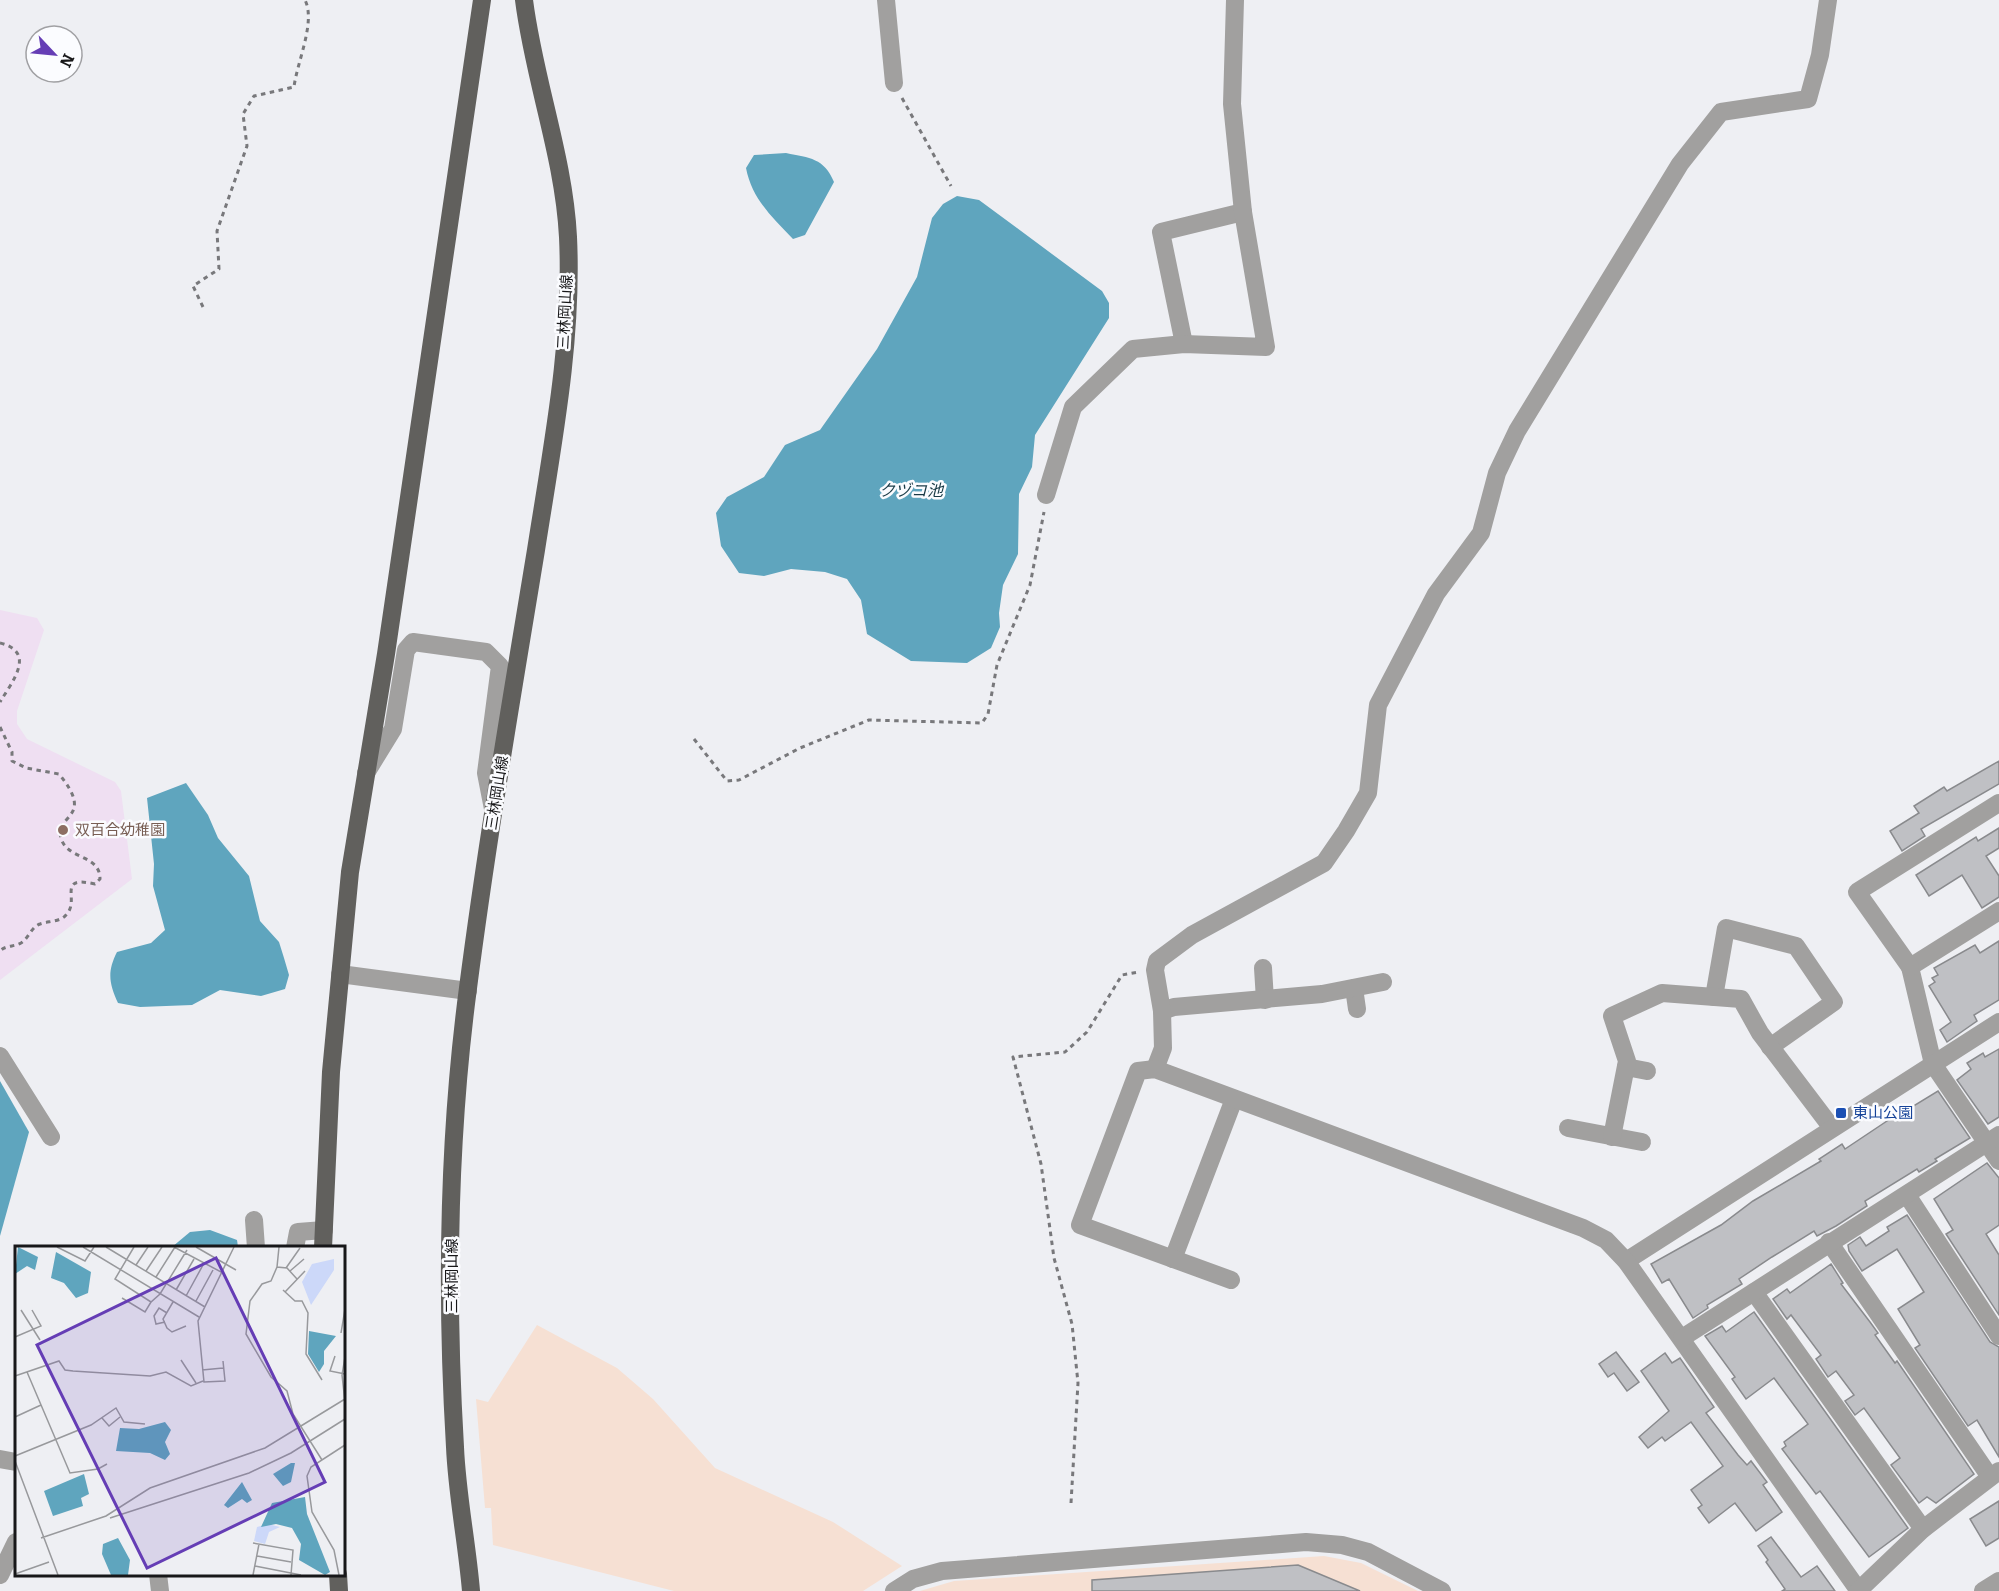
<svg xmlns="http://www.w3.org/2000/svg" width="1999" height="1591" viewBox="0 0 1999 1591" font-family="Bitter,'Noto Sans JP',serif">
  <rect width="100%" height="100%" fill="#eeeff3"/>
  <g fill="#f6e0d3">
    <path d="M537,1325l80,43 36,31 62,69 118,54 69,44 -39,25h-189l-181,-46 -2,-37h-6l-9,-109 12,3z"/>
    <path d="M1324,1556l37,7 57,28h-498l34,-10z"/>
  </g>
  <path fill="#efdff2" d="M0,610l37,8 7,12 -27,81v13l10,15 88,43 6,9 11,88 -132,101z"/>
  <g fill="#5fa5be">
    <path d="M786,153c24,5 38,5 48,29l-29,53 -12,4c-21,-22 -41,-40 -47,-71l8,-13z"/>
    <path d="M957,196l22,4 123,91 7,12v15l-74,117 -3,32 -13,27 -1,60 -15,31 -4,28 1,14 -9,21 -24,15 -56,-2 -44,-27 -6,-34 -14,-21 -22,-7 -34,-3 -27,7 -25,-3 -18,-27 -5,-33 11,-16 37,-20 21,-32 35,-15 57,-81 40,-72 15,-59 11,-14z"/>
    <path d="M186,783l22,32 10,23 31,38 11,45 19,21 5,16 5,17 -4,14 -24,7 -41,-6 -28,15 -52,2 -22,-4c-9,-20 -11,-31 -1,-51l34,-9 14,-13 -12,-44 1,-22 -7,-66z"/>
    <path d="M0,1081l29,51 -29,104z"/>
    <path d="M210,1230l27,10 1,7h-66l18,-15z"/>
  </g>
  <g fill="#bfc0c4" stroke="#898a8d" stroke-width="1.5">
    <path d="M1999,761v23l-78,45 4,7 -23,15 -12,-20 29,-18 -5,-7 30,-19 3,4z"/>
    <path d="M1999,828v20l-13,8 13,20v21l-17,11 -20,-33 -33,21 -13,-21 60,-38 2,4z"/>
    <path d="M1999,941v59l-25,15 3,6 -30,21 -7,-12 11,-8 -22,-36 6,-4 -3,-4 6,-3 -4,-7 41,-23 5,8z"/>
    <path d="M1999,1049v68l-11,7 -31,-44 14,-11 -4,-6 16,-10 2,4z"/>
    <path d="M1938,1091l32,47 -35,21 2,2 -18,11 -2,-3 -52,32 2,5 -31,20 -19,10 -3,-5 -42,26 -33,22 3,5 -35,21 1,3 -15,10 -24,-39 -7,4 -11,-19 70,-39 32,-24 68,-40 -2,-2 23,-15 3,5 66,-44 1,2z"/>
    <path d="M1987,1163l12,15v47l-13,9 13,21v60l-53,-81 7,-4 -19,-31z"/>
    <path d="M1907,1215l83,127 9,5v110l-22,-37 -9,6 -53,-78 5,-3 -22,-36 26,-17 -27,-43 -35,22 -13,-20 -1,-6 12,-8 6,9 23,-15 -2,-4z"/>
    <path d="M1831,1264l12,19 -2,1 29,38 8,11 -3,2 20,28 2,-2 77,113 -38,29 -9,-6 -8,6 -28,-38 9,-7 -36,-50 -9,7 -10,-14 9,-6 -18,-24 -8,6 -12,-18 5,-4 -30,-40 -4,4 -14,-20 14,-10 3,4z"/>
    <path d="M1754,1312l154,216 -39,29 -49,-66 -4,3 -34,-45 4,-3 -2,-4 24,-18 -34,-46 -28,21 -14,-20 3,-2 -30,-41 17,-10 4,6z"/>
    <path d="M1616,1352l23,30 -12,9 -13,-18 -6,4 -9,-13z"/>
    <path d="M1665,1353l7,10 8,-5 34,49 -8,6 32,42 9,10 4,-4 16,21 -4,3 19,27 -26,19 -21,-28 -26,20 -11,-15 4,-3 -11,-15 32,-24 -32,-44 -26,19 -3,-4 -14,11 -9,-11 30,-26 -28,-40z"/>
    <path d="M1999,1501v37l-13,8 -16,-27z"/>
    <path d="M1771,1537l30,40 16,-11 18,25h-53l3,-2 -19,-27 2,-2 -10,-14z"/>
    <path d="M1298,1565l62,26h-268v-11z"/>
  </g>
  <g fill="none" stroke-linecap="round" stroke-linejoin="round">
    <g stroke="#78787b" stroke-width="3" stroke-dasharray="4.5 4.5" stroke-linecap="butt">
      <path d="M902,98l49,88"/>
      <path d="M203,307l-10,-21 26,-17 -2,-38 30,-85 -4,-32 11,-18 40,-9c3,-25 22,-65 11,-87"/>
      <path d="M0,643c37,9 12,39 0,59"/>
      <path d="M0,727l12,25v9l14,7 33,6c37,45 -5,40 2,64 6,22 39,16 39,41l-5,5c-40,-9 -14,16 -29,31 -6,7 -18,6 -26,9 -9,3 -11,14 -19,19 -7,4 -15,2 -21,8"/>
      <path d="M694,739l33,42 12,-1 61,-32 69,-28 113,3 6,-9 9,-49 33,-80 14,-73"/>
      <path d="M1071,1503l7,-120 -6,-59 -18,-66 -13,-94 -28,-107 52,-5 22,-20 35,-57 17,-3"/>
    </g>
    <g stroke="#a1a09f" stroke-width="18">
      <path d="M886,0l8,83"/>
      <path d="M1184,344l-23,-112 82,-20"/>
      <path d="M1046,495l27,-88 60,-58 51,-5 82,3 -23,-135 -11,-108 3,-104"/>
      <path d="M366,773l27,-44 13,-79 7,-8 73,10 14,14 -14,107 7,36"/>
      <path d="M1999,911l-89,56 23,97 66,97"/>
      <path d="M1910,967l-53,-75 142,-89"/>
      <path d="M1263,968l2,32"/>
      <path d="M340,974l128,17"/>
      <path d="M1354,988l3,21"/>
      <path d="M1714,997l12,-69 70,18 38,56 -64,45"/>
      <path d="M1162,1011l12,-4 148,-13 61,-12"/>
      <path d="M0,1056l51,81"/>
      <path d="M1626,1067l21,4"/>
      <path d="M1155,1069l8,-21 -1,-37 -7,-41 2,-9 35,-26 132,-72 22,-32 22,-38 10,-88 58,-111 45,-61 16,-60 20,-42 163,-267 41,-52 87,-13 12,-44 8,-55"/>
      <path d="M1568,1128l74,14"/>
      <path d="M1612,1137l15,-76 -15,-45 50,-23 79,6 19,34 72,95"/>
      <path d="M1907,1195l92,141"/>
      <path d="M254,1220l2,28"/>
      <path d="M1829,1242l161,235"/>
      <path d="M295,1248l3,-16 26,-2"/>
      <path d="M1173,1259l61,-160"/>
      <path d="M1626,1261l373,-239"/>
      <path d="M1231,1280l-151,-55 58,-154 17,-2 428,159 23,12 20,21 233,330"/>
      <path d="M1754,1292l169,237"/>
      <path d="M1682,1338l317,-203"/>
      <path d="M0,1459l16,3"/>
      <path d="M158,1574l2,17"/>
      <path d="M0,1575l16,-33"/>
      <path d="M894,1591l19,-12 29,-8 364,-29 36,3 26,7 74,39"/>
      <path d="M1858,1591l65,-62 76,-58"/>
      <path d="M1983,1591l16,-10"/>
    </g>
    <g stroke="#61605d" stroke-width="18">
      <path d="M323,1248l8,-176 19,-200 36,-218 96,-654"/>
      <path d="M338,1574l1,17"/>
      <path d="M471,1591c-4,-48 -14,-96 -16,-144 -9,-152 -7,-308 13,-459 19,-147 44,-292 68,-438 16,-103 37,-208 32,-313 -4,-80 -34,-157 -44,-237"/>
    </g>
  </g>
  <circle fill="#8d6e63" stroke="#fbfcff" stroke-width="2" cx="63" cy="830" r="6"/>
  <rect fill="#1a4fb4" stroke="#fbfcff" stroke-width="2" x="1835" y="1107" width="12" height="12" rx="3"/>
  <g text-anchor="middle" stroke-width="5" stroke-linejoin="round" paint-order="stroke">
    <g font-size="15" fill="#171719" stroke="#fbfcff">
      <text transform="translate(565 312) rotate(-87)" y="5">三林岡山線</text>
      <text transform="translate(497 793) rotate(-81)" y="5">三林岡山線</text>
      <text transform="translate(452 1276) rotate(-90)" y="5">三林岡山線</text>
    </g>
    <g font-size="15" fill="#785e54" stroke="#fbfcff" text-anchor="start">
      <text x="75" y="835">双百合幼稚園</text>
    </g>
    <g font-size="15" fill="#164399" stroke="#fbfcff" text-anchor="start">
      <text x="1853" y="1118">東山公園</text>
    </g>
    <g font-size="16" font-style="italic" fill="#193a46" stroke="#fbfcff">
      <text x="911" y="496">クヅコ池</text>
    </g>
  </g>
  <g transform="translate(15 1246)">
    <rect width="330" height="330" fill="#eeeff3"/>
    <path d="M319,13v11l-23,35 -9,-23 10,-18zM253,278l12,3 -11,5 -4,12 -11,-3 3,-14z" fill="#ccd8f9"/>
    <path d="M3,1l20,10 -3,13 -8,-4 -12,8zM41,6l35,20 -3,21 -12,5 -12,-15 -13,-5zM294,85l27,5 -12,15v13l-5,8 -11,-18zM150,176l6,8 -6,12 5,12 -5,6 -15,-7 -34,-2 4,-23 19,1zM276,217h4l-4,19 -8,4 -10,-12zM69,228l5,20 -8,4 2,8 -30,10 -9,-25zM227,236l10,18 -5,3 -5,-4 -14,9 -4,-3zM290,251l2,17 23,58 -5,3 -26,-15 2,-16 -9,-16 -16,-4 -15,3 11,-24zM103,292l12,22 -2,15h-17l-9,-21 1,-10z" fill="#5fa5be"/>
    <path fill="none" stroke="#98999c" stroke-width="1.5" d="M42,1l28,14 9,-14M68,1l116,70M91,1l99,60M119,1l-19,32 36,23 9,-8 27,-44M159,1l49,26M181,1l40,23M264,1l-2,20 10,1 10,11M121,19l12,-18M262,21l-6,14 -9,3 -12,17 -4,33 25,43 16,14 6,23 29,46M271,22l14,-20M131,25l16,-24M275,25l14,-12M141,31l19,-30M161,44l18,-31M268,44l12,11h7l6,12 -2,41 16,26M270,46l20,-21M171,50l17,-31M107,52l23,14 6,-10M181,55l17,-31M158,56l-10,17 4,9 5,4 14,-6M6,64l19,30M150,76l-9,2 -2,-8 5,-8 8,5M326,87l4,-24M0,91l26,-11 -9,-16M320,110l-5,15 15,3M166,114l15,23M208,115l2,20 -21,1 -6,-61 36,-74M187,124l21,-2M12,126l43,101 28,-4 9,-5M0,130l44,-15 6,9 8,1 77,5 16,-4 25,14 12,-5M330,156l-3,-27 3,-18M0,171l26,-12M87,172l7,8 11,-9M0,210l76,-31 25,-17 8,14 21,2M0,215l43,114M95,272l139,-45 42,-20 54,-34M26,292l65,-22 44,-28 115,-40 80,-49M238,297l40,7 -2,25M242,310l34,6M240,320l46,9M0,328l34,-12M238,329l6,-31M324,329l-5,-25 -22,-38 -5,-36 4,-9 34,-22"/>
    <path fill="#653db5" fill-opacity="0.15" stroke="#653db5" stroke-width="3" d="M201,12l109,224 -178,86 -110,-223z"/>
    <rect width="330" height="330" fill="none" stroke="#171719" stroke-width="3"/>
  </g>
  <g transform="translate(54 54) rotate(116)"><circle r="28" fill="#fbfcff" stroke="#a0a0a3" stroke-width="1.5"/>
  <path d="M0-4.5L10 22L0 15L-10 22Z" fill="#653db5"/>
  <text y="-9" font-size="16" font-weight="bold" text-anchor="middle" fill="#171719">N</text>
  </g>
</svg>
